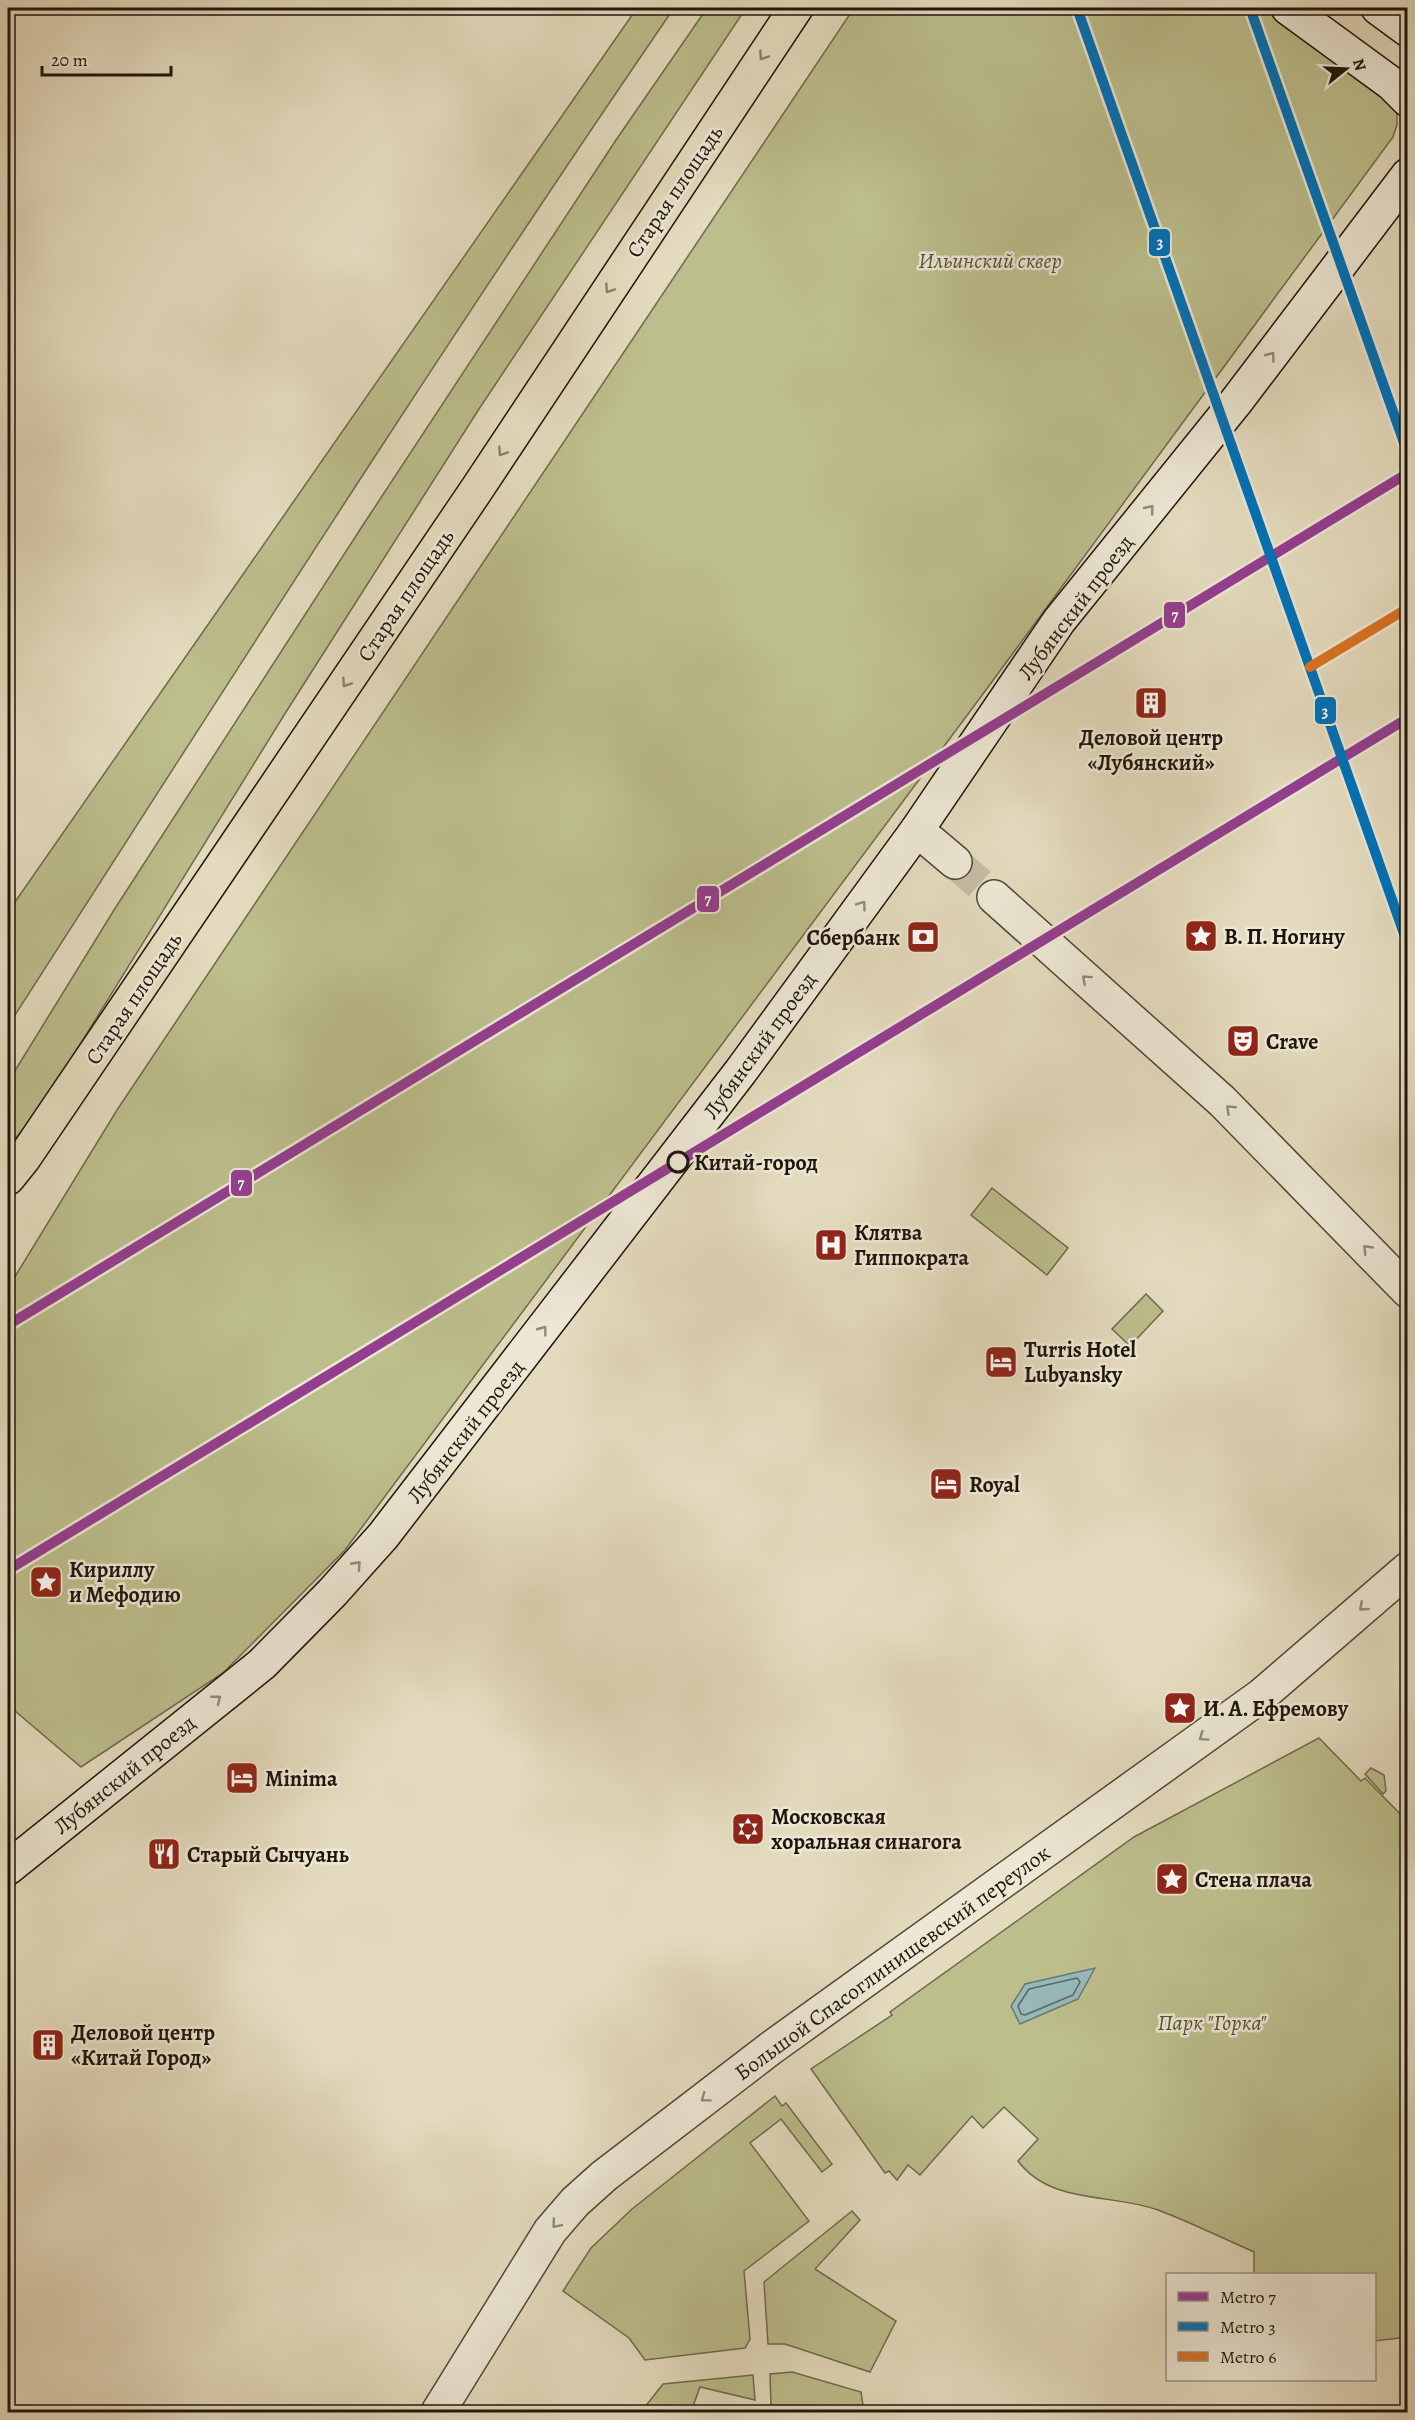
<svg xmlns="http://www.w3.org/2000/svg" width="1415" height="2420" viewBox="0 0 1415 2420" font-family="Alegreya,serif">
  <rect width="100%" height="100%" fill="#e4dbbe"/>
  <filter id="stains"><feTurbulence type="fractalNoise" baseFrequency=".00333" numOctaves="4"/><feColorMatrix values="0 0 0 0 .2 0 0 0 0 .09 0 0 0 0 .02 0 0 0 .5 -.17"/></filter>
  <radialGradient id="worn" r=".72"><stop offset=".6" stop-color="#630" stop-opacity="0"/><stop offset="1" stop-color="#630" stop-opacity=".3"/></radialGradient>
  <g fill="#bcbe8c" stroke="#6d694c" stroke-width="1.5">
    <path d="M637,8h37c-229,334 -447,677 -666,1018v-114z"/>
    <path d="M707,8h39l-267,401 -193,303 -241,389 -37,47v-66l106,-172 249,-385 253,-385z"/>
    <path d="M854,8h408l121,88 14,16v13l-4,12 -413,561 -635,852 -122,123 -142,94 -73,-62v-417l109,-178z"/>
    <path d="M992,1188l76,60 -21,27 -76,-60z"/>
    <path d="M1146,1294l17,17 -33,35 -18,-17z"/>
    <path d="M1319,1738l42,43 4,-3 42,43v516l-32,4 -1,-67h-120v-22c-32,-14 -64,-30 -96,-42 -47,-17 -107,-5 -140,-49l20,-22 -34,-32 -21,21 -11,-12 -52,59 -12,-10 -11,15 -8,-9 -4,2 -74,-104 81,-54 -2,-3 244,-175z"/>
    <path d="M1371,1768l13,7 2,16 -3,3 -18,-20z"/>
    <path d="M775,2096l7,10 4,-3 46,61 -10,8 -41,-53 -31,24 59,78 -65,50 6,68 -5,9 -100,12 -16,-22 -66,-47 28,-43 41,-39z"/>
    <path d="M852,2211l8,9 -45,49 81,52 -26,51 -85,-28h-17l-4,-62z"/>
    <path d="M792,2372l69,20 3,20h-62l-31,-7 -1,-31z"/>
    <path d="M753,2375l2,25 -55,-13 -9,25h-50l22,-28z"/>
  </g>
  <path fill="#98b9ba" stroke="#677774" stroke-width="1.5" d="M1095,1968l-17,31 -58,25 -9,-18 14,-22z"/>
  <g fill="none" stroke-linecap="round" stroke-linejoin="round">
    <path stroke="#5b6663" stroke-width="1.5" d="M1077,1978l3,4 -7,13 -48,20 -4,-1 -3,-8 11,-17z"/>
    <path stroke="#c6bda3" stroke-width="33" stroke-dasharray="33 16" stroke-linecap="butt" d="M955,862l39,35"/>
    <g stroke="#504638" stroke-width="36">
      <g id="street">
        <path d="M917,830l38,32"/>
        <path d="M994,897l228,204 186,190"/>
        <path d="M438,2412l112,-181 25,-29 29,-26 167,-128 491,-353 146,-126"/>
      </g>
    </g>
    <g stroke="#1e140c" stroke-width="36">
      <g id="secondary">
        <path d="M1288,8l104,76 16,16"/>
        <path d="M1378,8l30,22"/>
        <path d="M8,1868l254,-204 70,-71 51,-57 358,-465 176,-241 142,-209 176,-218 173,-228"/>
      </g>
    </g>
    <g stroke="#1e140c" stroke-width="36">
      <path id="primary" d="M8,1178l16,-20 453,-669 319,-481"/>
    </g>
    <use href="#street" stroke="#ede8d5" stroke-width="33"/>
    <use href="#secondary" stroke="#ede8d5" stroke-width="33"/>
    <use href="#primary" stroke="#e4dbbe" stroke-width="33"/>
    <g stroke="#ede8d5" stroke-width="15">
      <g id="metro-1">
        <path d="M8,1325l1400,-852"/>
        <path d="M8,1570l1400,-852"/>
      </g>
    </g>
    <g stroke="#ede8d5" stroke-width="15">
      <g id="metro-2">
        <path d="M1077,8l331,937"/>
        <path d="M1250,8l158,446"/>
      </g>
    </g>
    <g stroke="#ede8d5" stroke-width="15">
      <path id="metro-3" d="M1310,667l98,-59"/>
    </g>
    <use href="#metro-1" stroke="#943e90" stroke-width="10"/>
    <use href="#metro-2" stroke="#0072ba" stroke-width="10"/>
    <use href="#metro-3" stroke="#db7321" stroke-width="10"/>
  </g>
  <defs><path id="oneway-chevron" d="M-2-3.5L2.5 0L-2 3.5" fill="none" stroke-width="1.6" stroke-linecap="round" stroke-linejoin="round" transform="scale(1.5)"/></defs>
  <g stroke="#8b816e">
    <use href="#oneway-chevron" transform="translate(763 56) rotate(124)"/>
    <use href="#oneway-chevron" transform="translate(609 289) rotate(124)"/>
    <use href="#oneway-chevron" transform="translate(502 452) rotate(124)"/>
    <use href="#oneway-chevron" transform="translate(346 683) rotate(124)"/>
  </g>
  <g stroke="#90897b">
    <use href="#oneway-chevron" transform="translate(1271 356) rotate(-53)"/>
    <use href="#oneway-chevron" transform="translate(1150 509) rotate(-51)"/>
    <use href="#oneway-chevron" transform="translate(862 905) rotate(-54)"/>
    <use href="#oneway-chevron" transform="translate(1086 979) rotate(-138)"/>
    <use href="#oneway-chevron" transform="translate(1230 1109) rotate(-136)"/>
    <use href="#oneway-chevron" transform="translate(1367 1249) rotate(-134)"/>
    <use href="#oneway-chevron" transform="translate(543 1330) rotate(-53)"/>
    <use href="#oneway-chevron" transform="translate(357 1565) rotate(-48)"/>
    <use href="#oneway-chevron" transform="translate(1363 1607) rotate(139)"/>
    <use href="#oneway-chevron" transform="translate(217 1699) rotate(-38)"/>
    <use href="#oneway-chevron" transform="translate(1203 1737) rotate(145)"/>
    <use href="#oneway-chevron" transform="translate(705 2098) rotate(143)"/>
    <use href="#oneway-chevron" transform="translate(556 2224) rotate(130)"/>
  </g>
  <defs>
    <g id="building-square" transform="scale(1.725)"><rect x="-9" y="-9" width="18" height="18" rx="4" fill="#8f2418" stroke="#ede8d5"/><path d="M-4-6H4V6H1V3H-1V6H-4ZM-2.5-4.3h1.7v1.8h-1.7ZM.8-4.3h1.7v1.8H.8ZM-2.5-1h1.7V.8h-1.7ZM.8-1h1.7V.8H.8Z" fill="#fff"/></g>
    <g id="sight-square" transform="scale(1.725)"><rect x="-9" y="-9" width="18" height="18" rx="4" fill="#8f2418" stroke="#ede8d5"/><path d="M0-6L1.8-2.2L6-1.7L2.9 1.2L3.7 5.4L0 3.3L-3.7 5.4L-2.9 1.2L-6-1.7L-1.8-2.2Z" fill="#fff"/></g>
    <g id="bank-square" transform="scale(1.725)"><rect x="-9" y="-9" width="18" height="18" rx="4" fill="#8f2418" stroke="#ede8d5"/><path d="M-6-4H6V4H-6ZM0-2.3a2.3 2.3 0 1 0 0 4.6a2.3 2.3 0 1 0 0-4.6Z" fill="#fff"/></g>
    <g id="theatre-square" transform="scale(1.725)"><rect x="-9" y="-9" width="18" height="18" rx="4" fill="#8f2418" stroke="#ede8d5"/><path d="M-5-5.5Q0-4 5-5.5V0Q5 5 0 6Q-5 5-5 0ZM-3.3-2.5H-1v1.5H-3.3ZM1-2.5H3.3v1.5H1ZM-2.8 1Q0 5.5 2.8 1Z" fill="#fff"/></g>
    <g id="hospital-square" transform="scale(1.725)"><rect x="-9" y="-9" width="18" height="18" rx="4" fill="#8f2418" stroke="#ede8d5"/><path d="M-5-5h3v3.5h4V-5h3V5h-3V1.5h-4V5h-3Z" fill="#fff"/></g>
    <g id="hotel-square" transform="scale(1.725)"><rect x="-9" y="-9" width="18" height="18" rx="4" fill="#8f2418" stroke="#ede8d5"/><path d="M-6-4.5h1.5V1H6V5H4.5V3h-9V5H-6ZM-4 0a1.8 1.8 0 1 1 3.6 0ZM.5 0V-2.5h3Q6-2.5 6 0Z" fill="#fff"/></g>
    <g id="synagogue-square" transform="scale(1.725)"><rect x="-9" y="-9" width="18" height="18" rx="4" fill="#8f2418" stroke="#ede8d5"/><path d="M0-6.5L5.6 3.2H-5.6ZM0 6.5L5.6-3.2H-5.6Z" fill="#fff"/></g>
    <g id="restaurant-square" transform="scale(1.725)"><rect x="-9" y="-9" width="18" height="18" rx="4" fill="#8f2418" stroke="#ede8d5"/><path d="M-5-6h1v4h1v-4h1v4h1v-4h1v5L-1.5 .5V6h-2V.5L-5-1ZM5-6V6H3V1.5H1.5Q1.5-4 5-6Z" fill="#fff"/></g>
  </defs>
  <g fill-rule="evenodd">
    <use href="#building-square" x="1151" y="703"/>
    <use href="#sight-square" x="1201" y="936"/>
    <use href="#bank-square" x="923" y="937"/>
    <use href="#theatre-square" x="1243" y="1041"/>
    <use href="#hospital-square" x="831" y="1245"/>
    <use href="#hotel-square" x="1001" y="1362"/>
    <use href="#hotel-square" x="946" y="1484"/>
    <use href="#sight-square" x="46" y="1582"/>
    <use href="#sight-square" x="1180" y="1708"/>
    <use href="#hotel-square" x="242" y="1778"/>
    <use href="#synagogue-square" x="748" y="1829"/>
    <use href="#restaurant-square" x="164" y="1854"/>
    <use href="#sight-square" x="1172" y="1879"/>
    <use href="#building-square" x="48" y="2045"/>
  </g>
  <circle fill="#ede8d5" stroke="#1e140c" stroke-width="3" cx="678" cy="1162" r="10"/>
  <g text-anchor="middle" stroke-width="5" stroke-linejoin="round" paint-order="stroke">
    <g font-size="22" fill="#1e140c" stroke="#ede8d5">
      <text transform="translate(674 191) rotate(-56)" y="8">Старая площадь</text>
      <text transform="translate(405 595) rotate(-56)" y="8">Старая площадь</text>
      <text transform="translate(1075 607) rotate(-53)" y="8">Лубянский проезд</text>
      <text transform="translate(133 998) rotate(-56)" y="8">Старая площадь</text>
      <text transform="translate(759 1045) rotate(-54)" y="8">Лубянский проезд</text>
      <text transform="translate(465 1431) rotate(-52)" y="8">Лубянский проезд</text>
      <text transform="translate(124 1774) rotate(-39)" y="8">Лубянский проезд</text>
      <text transform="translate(892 1962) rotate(-36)" y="8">Большой Спасоглинищевский переулок</text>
    </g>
    <g font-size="22" font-style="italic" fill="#555039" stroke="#ede8d5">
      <text x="990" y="268">Ильинский сквер</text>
      <text x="1212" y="2030">Парк "Горка"</text>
    </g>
    <g font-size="22" font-weight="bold" fill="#1e140c" stroke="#ede8d5" text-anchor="start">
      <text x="1151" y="745" text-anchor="middle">Деловой центр<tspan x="1151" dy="25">«Лубянский»</tspan></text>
      <text x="1224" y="944">В. П. Ногину</text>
      <text x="900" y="945" text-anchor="end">Сбербанк</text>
      <text x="1266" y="1049">Crave</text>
      <text x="854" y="1240">Клятва<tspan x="854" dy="25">Гиппократа</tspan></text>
      <text x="1024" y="1357">Turris Hotel<tspan x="1024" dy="25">Lubyansky</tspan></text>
      <text x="969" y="1492">Royal</text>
      <text x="69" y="1577">Кириллу<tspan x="69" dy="25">и Мефодию</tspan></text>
      <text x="1203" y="1716">И. А. Ефремову</text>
      <text x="265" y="1786">Minima</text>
      <text x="771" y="1824">Московская<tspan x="771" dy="25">хоральная синагога</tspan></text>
      <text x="187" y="1862">Старый Сычуань</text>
      <text x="1195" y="1887">Стена плача</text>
      <text x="71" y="2040">Деловой центр<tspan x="71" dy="25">«Китай Город»</tspan></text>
    </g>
    <g font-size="22" font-weight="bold" fill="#1e140c" stroke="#ede8d5" text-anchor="start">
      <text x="694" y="1170">Китай-город</text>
    </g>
  </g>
  <g stroke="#ede8d5" stroke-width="2">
    <rect x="1148" y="228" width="23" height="29" rx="6" fill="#0072ba"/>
    <rect x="1163" y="601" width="23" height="28" rx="6" fill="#943e90"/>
    <rect x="1314" y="696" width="23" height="29" rx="6" fill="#0072ba"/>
    <rect x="696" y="885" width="24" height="28" rx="6" fill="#943e90"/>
    <rect x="230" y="1169" width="23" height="28" rx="6" fill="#943e90"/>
  </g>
  <g font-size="16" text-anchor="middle" font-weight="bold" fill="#fff">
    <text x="1160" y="248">3</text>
    <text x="1175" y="621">7</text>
    <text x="1325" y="717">3</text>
    <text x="708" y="905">7</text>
    <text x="241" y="1189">7</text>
  </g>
  <rect width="1415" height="2420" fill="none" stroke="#e4dbbe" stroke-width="30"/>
  <rect x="9" y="9" width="1397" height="2402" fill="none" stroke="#1e140c" stroke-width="3"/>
  <rect x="15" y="15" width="1385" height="2390" fill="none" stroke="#1e140c" stroke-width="1.5"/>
  <rect x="1166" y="2273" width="210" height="108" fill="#ede8d5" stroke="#9a9385" stroke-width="1.5"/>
  <rect x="1178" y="2292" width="30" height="9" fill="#943e90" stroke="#9a9385" stroke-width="1.5"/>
  <text x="1220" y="2303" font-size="18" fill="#1e140c">Metro 7</text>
  <rect x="1178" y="2322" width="30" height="9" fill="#0072ba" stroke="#9a9385" stroke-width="1.5"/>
  <text x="1220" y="2333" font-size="18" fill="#1e140c">Metro 3</text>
  <rect x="1178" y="2352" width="30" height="9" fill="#db7321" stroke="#9a9385" stroke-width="1.5"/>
  <text x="1220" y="2363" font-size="18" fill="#1e140c">Metro 6</text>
  <g transform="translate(1346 69) rotate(72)" stroke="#ede8d5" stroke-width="4.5" paint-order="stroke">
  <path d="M0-4.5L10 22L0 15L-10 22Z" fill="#1e140c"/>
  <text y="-9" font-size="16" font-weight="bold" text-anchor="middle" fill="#1e140c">N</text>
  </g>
  <path d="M42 66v9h129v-9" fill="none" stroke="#1e140c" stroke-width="3"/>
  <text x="51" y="66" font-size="18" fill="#1e140c" stroke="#ede8d5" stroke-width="4.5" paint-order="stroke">20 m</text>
  <rect width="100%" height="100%" filter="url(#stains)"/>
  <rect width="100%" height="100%" fill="url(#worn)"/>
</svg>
